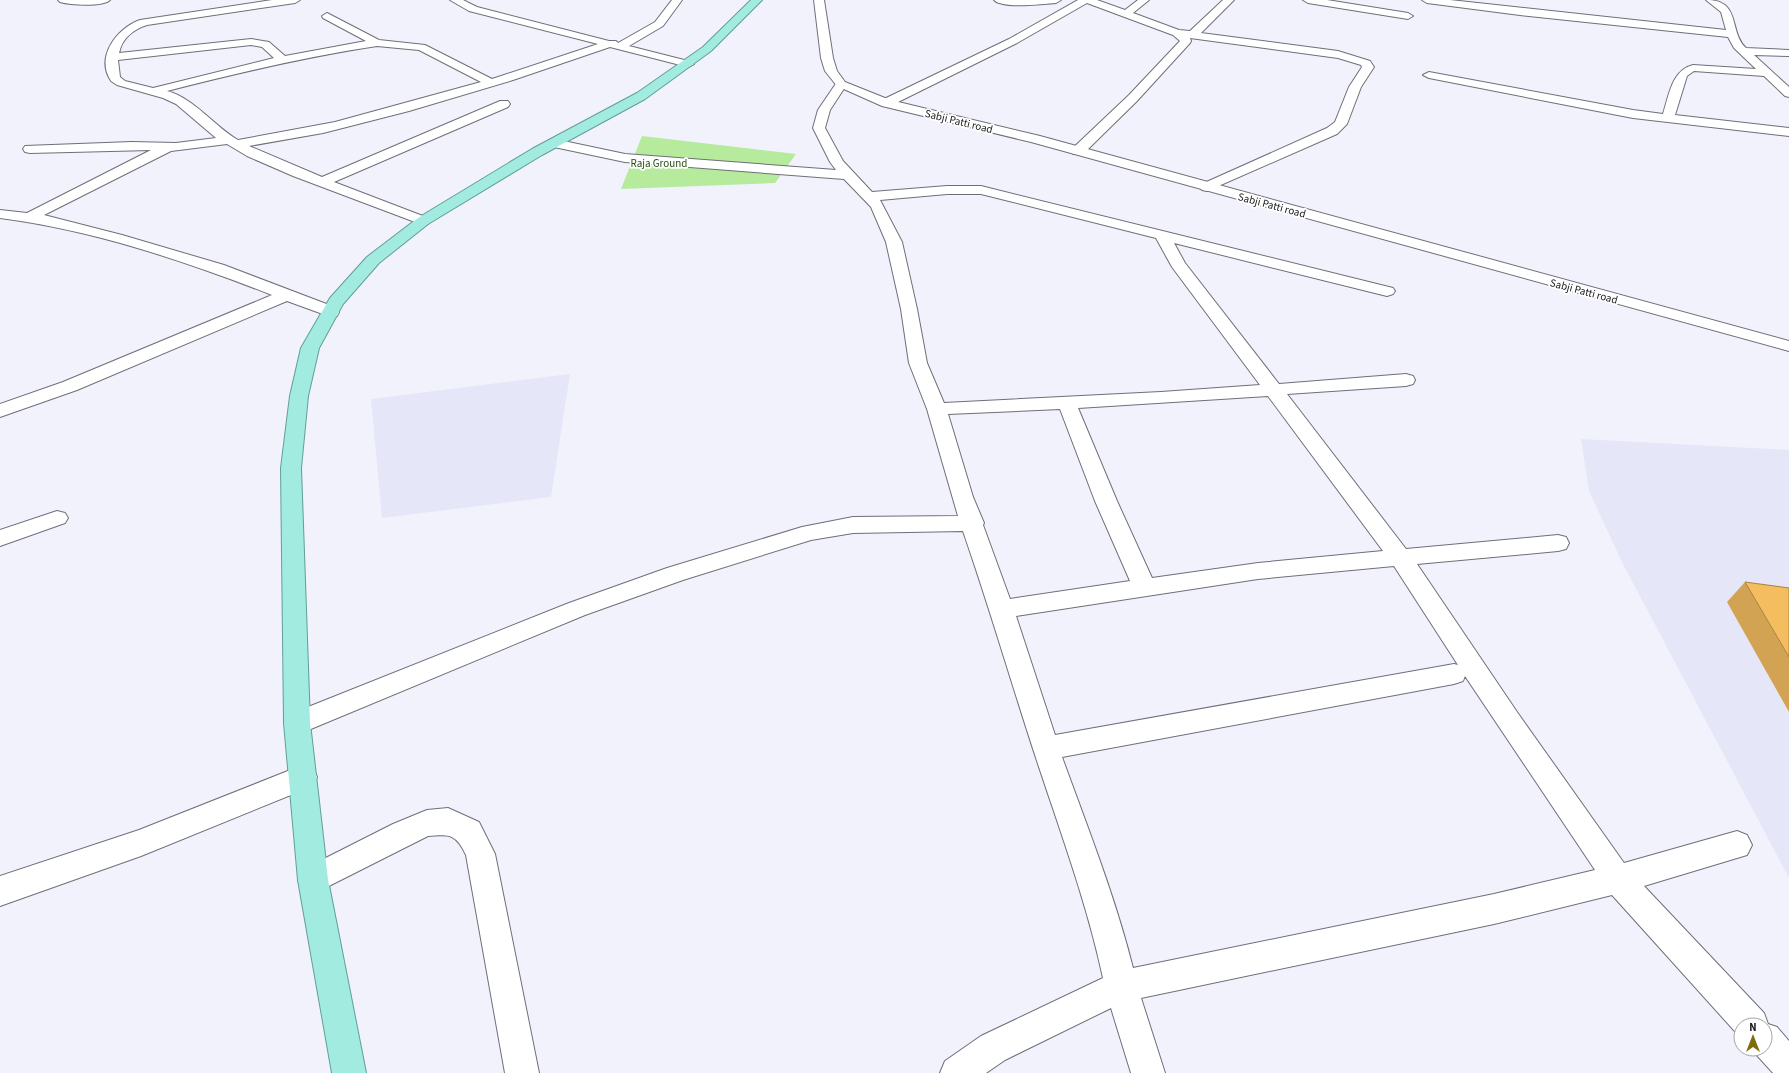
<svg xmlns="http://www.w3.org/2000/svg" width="1789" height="1073" viewBox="0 0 1789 1073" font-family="'Source Sans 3',sans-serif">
  <rect width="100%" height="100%" fill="#f1f2fc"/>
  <g fill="#e5e6f8">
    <path d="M570,374l-19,123 -169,21 -11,-119z"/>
    <path d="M1581,439l208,11v428l-166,-314 -34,-73z"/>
  </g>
  <path fill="#b6eb9e" d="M642,136l154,18 -21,29 -154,6z"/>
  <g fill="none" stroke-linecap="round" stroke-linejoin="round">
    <g stroke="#6e6f78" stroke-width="2">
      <g id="minor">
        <path d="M58,0h52c-7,7 -40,5 -50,2z"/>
        <path d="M272,0h28l-5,3 -148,22c-13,4 -25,13 -28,28l132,-14 18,3 16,14 81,-15 -43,-23 -1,-2 5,-3 52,27 46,5 67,34 106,-35 -129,-33 -19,-11h13l14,7 132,34h7l2,2 37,-21 17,-22h10l-19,26 -34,20 63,16 2,2 -6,3 -78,-20 -97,33 -104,31 -86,22 -74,13 73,31 178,-76h8l2,3 -2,3 -174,75 94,36 2,3 -2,3 -5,1 -130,-49 -46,-20 -20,-12 -56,7 -127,64 78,20 102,30 113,43 2,4 -2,4 -6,1 -44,-16 -210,89 -77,27v-13l63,-22 209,-87c-87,-34 -179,-65 -272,-77v-8l27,3 124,-63 -121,3 -5,-1 -2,-3 2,-3 107,-4 44,1 40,-5 -40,-34 -13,-6 -46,-13 -6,-4c-16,-24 6,-53 29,-61zM251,45l11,2 12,11 -121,30 -28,-7 -5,-4 -2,-17zM377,46l42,4 62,32 -146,40 -97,18c-24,-14 -44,-42 -71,-49 70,-18 138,-34 210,-45z"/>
        <path d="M994,0h67l-5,3c-13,1 -54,6 -62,-3z"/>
        <path d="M1078,0h19l28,10 13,-10h11l-16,13 46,17 11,1 33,-31h11l-33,33 137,18 32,10 4,6 -13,20 -14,37 -10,10 -130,57 -5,-1 -2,-3 2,-3 125,-56 8,-6 14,-35 13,-20 -1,-2 -23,-7 -148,-20 1,3 -1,2 -53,58 -54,53h-10l-2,-3 2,-3 56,-53 51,-54 -7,-6 -86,-32 -70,40 -127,63 -4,1 -6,-4 2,-3 127,-61z"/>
        <path d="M1303,0h24l81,13 5,3 -5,3 -100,-16z"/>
        <path d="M1422,0h28l276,30 -5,-18 -15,-12c36,0 22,31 40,48l43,2v6l-35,-1 35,32v10l-4,-1 -21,-20 -70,-5 -7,5 -12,39 114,13v8l-156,-18 -204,-40 -6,-3 6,-3 204,38 30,4c6,-19 9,-44 30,-49l63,4 -22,-21 -6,-11 -208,-22 -93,-12z"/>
        <path d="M841,80l6,4 -17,26 -5,18 18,33 29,31 75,-6h34l412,102 2,3 -2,3 -6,2 -213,-53 11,20 94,121 127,-10 7,2 2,4 -2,4 -7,2 -119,8 119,155 152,-14 8,2 3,6 -3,6 -8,2 -141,13 100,148 107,151 113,-32 10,4 5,10 -5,10 -103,31 120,127 4,11 9,3 12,14v32h-16l-20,-22 -1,-2h13v-24h-24l-1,12 -128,-142 -118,29 -353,74 24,75h-34l-20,-65 -106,52 -19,13h-46l5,-12 36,-25 122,-58c-16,-75 -43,-147 -67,-220 -25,-76 -47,-152 -73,-227l-110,2 -42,7 -128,40 -98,35 -279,116 -9,3 -9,-3 -4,-8 4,-8 281,-112 98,-35 135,-41 51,-10 105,-1 -31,-107 -18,-46 -8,-54 -15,-67 -15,-35 -27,-28 -219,-17 -71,-15 -7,-4 7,-4 71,15 211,16 -6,-8 -17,-34 5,-18 19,-28zM947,194h34l175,44 16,29 88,118 -99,7 -217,11 -17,-40 -10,-54 -15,-67 -22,-42zM1268,396l115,155 -125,12 -106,15 -35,-77 -39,-93zM1060,409l35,92 35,80 -120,18 -27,-74 1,-2 -11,-26 -25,-83zM1394,566l64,99 -4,-1 -399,71 -39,-119 242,-37zM1465,676l130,194 -101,24 -361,74c-18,-72 -46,-142 -71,-211l392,-73 9,-3z"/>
        <path d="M57,511l8,2 3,5 -3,5 -65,23v-16z"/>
        <path d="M303,765l10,3 4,9 -4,9 -172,70 -141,50v-30l139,-46z"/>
        <path d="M448,808l31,14 16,32 44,219h-34l-39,-218c-10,-21 -16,-21 -38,-19l-115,58 -11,-4 -4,-10 4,-10 91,-46 34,-14z"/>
      </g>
    </g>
    <g stroke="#6e6f78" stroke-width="2">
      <path id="secondary" d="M814,0h10l9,58 4,13 8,11 45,18 150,36 749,205v10l-758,-209 -149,-36 -45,-20 -12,-15 -4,-13z"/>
    </g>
    <g stroke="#629e97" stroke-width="2">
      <path id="trunk" d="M751,0h11l-51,51 -66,48 -103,56 -114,69 -49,39 -36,41 -24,44 -11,48 -7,72 9,255 18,157 38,193h-34l-34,-193 -14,-157 -3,-255 9,-72 11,-48 29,-50 37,-41 51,-39 114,-69 105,-56 66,-46z"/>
    </g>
    <use href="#minor" fill="#fff" fill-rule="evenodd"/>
    <use href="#secondary" fill="#fff" fill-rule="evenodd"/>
    <use href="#trunk" fill="#a2ebe0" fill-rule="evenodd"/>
  </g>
  <path fill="#d2a352" d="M1745,582l44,6v124l-62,-110z"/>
  <path fill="#f4bd5f" stroke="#ab8442" d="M1745,582l44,6v69z"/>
  <g text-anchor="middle" stroke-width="3.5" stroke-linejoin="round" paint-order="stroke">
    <g font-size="11" fill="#18181c" stroke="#fff">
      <text transform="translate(959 121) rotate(14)" y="4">Sabji Patti road</text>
      <text transform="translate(1272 205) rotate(15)" y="4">Sabji Patti road</text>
      <text transform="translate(1584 291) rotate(15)" y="4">Sabji Patti road</text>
    </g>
    <g font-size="11" fill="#284c13" stroke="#fff">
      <text x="659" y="167">Raja Ground</text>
    </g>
  </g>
  <g transform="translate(1753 1037)"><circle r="19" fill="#ffffff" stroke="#a3a3a4"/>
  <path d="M0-3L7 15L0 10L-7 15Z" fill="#7c6d08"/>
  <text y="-6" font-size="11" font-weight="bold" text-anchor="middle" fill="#18181c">N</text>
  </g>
</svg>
